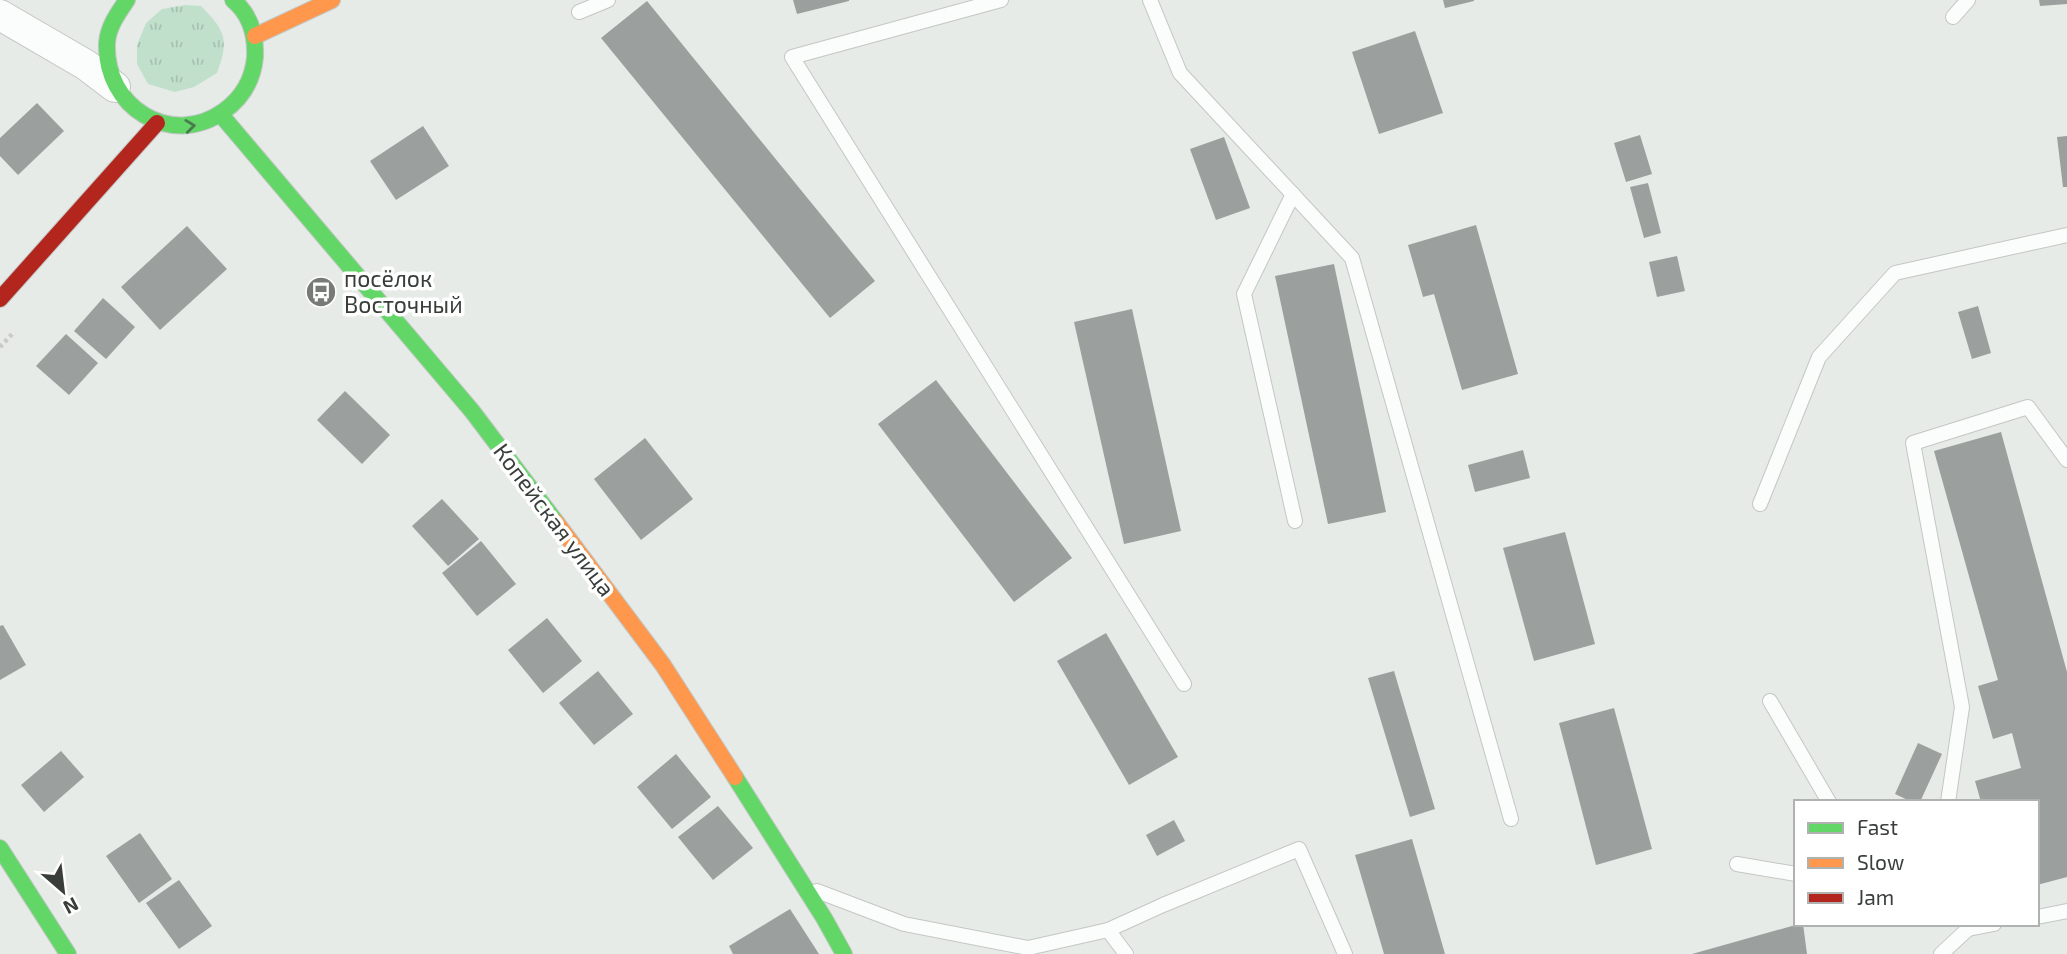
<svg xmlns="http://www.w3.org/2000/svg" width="2067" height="954" viewBox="0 0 2067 954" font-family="'Exo 2',sans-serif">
  <defs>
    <pattern id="grass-tufts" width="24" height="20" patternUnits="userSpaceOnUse" patternTransform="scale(1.75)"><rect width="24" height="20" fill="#c1e0cc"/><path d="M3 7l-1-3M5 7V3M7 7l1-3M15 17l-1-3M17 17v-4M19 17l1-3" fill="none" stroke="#a7c1b0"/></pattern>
  </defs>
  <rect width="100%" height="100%" fill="#e6ebe8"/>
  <path fill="url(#grass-tufts)" d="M185,5l16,1c25,25 28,34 16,67l-23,14 -19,5 -27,-8 -11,-20v-19l9,-22 16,-14z"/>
  <g fill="#9b9f9d">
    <path d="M793,0h56v1l-52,13z"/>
    <path d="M1443,0h31v1l-29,7z"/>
    <path d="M2039,0h28v4l-27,2z"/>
    <path d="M647,1l228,280 -45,37 -229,-280z"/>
    <path d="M1415,31l28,82 -64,21 -27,-82z"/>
    <path d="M37,103l27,28 -46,44 -18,-19v-18z"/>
    <path d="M423,126l26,40 -53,34 -26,-39z"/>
    <path d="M1640,135l12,39 -26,8 -12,-39z"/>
    <path d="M2067,136v51h-4l-6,-50z"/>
    <path d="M1224,137l26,71 -34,12 -26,-71z"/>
    <path d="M1648,183l13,50 -17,5 -14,-51z"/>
    <path d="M1476,225l42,149 -56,16 -28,-96 -11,3 -15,-52z"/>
    <path d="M187,226l40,43 -67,61 -39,-43z"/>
    <path d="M1677,256l8,35 -28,6 -8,-35z"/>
    <path d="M1334,264l52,248 -58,12 -53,-248z"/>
    <path d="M103,298l32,29 -29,32 -32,-28z"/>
    <path d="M1978,306l13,47 -19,6 -14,-47z"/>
    <path d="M1132,309l49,222 -57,13 -50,-222z"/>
    <path d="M66,334l32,29 -29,32 -33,-29z"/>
    <path d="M936,380l136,178 -58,44 -136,-178z"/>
    <path d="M345,391l45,44 -28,29 -45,-44z"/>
    <path d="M2001,432l66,240v205l-30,8v-83h-56l-6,-21 46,-13 -9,-35 -19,6 -15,-53 20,-6 -64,-229z"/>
    <path d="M645,438l48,61 -52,41 -47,-61z"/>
    <path d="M1523,450l7,28 -55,14 -7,-27z"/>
    <path d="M442,499l37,40 -31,27 -36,-40z"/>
    <path d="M1565,532l30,112 -61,17 -31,-113z"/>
    <path d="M481,541l35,43 -39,32 -35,-43z"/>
    <path d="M547,618l35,43 -39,32 -35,-43z"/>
    <path d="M3,625l23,40 -26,15v-54z"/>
    <path d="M1106,633l72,124 -49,28 -72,-124z"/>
    <path d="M598,671l35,43 -39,31 -35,-42z"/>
    <path d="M1394,671l41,138 -25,8 -42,-139z"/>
    <path d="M1614,708l38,141 -56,16 -37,-142z"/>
    <path d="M1918,743l24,11 -22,48h-8l-17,-8z"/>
    <path d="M61,751l23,26 -40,35 -23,-27z"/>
    <path d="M676,754l35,43 -39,32 -35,-42z"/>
    <path d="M718,806l35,42 -40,32 -35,-43z"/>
    <path d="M1174,820l11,21 -28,15 -11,-21z"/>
    <path d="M140,833l32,46 -33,24 -33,-47z"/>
    <path d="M1412,839l33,115h-61l-29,-99z"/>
    <path d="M179,880l33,46 -33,23 -33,-46z"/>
    <path d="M790,909l29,45h-86l-4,-8z"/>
    <path d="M1799,924h4l4,30h-115z"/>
  </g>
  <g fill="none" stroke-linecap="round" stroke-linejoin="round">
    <g stroke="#c3c7c4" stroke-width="16">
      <g id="lane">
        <path d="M1001,0l-209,57 392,627"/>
        <path d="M1150,0l30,73 172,185 159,561"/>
        <path d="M579,12l29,-12"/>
        <path d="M1953,17l15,-17"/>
        <path d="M1293,194l-49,100 51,227"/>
        <path d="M1760,504l59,-147 76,-84 172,-38"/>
        <path d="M1770,701l59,101"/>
        <path d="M1948,802l14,-95 -49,-264 115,-36 39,53"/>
        <path d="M1737,864l59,10"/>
        <path d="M817,891l87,33 124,24 80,-18 55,-25 136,-56 46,105"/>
        <path d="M2037,917l30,-6"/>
        <path d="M1967,924l1,5 26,-5"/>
        <path d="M1108,930l18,24"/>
        <path d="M1941,954l27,-25"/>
      </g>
    </g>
    <g stroke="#c3c7c4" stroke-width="32">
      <path id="street" d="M0,15l86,50 29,22"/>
    </g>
    <g stroke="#c3c7c4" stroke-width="18">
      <g id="fast">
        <path d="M127,0c-9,13 -19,27 -20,43 -3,64 64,106 117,68 18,-13 29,-31 31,-54 1,-22 -4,-42 -22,-57"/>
        <path d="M222,116l250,295 84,111"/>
        <path d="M735,777l89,141 20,36"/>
        <path d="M0,848l68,106"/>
      </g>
    </g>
    <g stroke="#c3c7c4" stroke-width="18">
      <g id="slow">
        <path d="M255,36l77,-36"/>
        <path d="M556,522l107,143 72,112"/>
      </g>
    </g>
    <g stroke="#c3c7c4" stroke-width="18">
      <path id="jam" d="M0,299l157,-176"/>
    </g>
    <path stroke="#c9cac9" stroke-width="4.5" stroke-dasharray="3.5 3.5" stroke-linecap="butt" d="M0,347l14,-15"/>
    <use href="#lane" stroke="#fbfcfc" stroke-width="14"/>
    <use href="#street" stroke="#fbfcfc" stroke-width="30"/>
    <use href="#fast" stroke="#63d668" stroke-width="16"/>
    <use href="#slow" stroke="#ff974d" stroke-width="16"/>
    <use href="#jam" stroke="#b3261e" stroke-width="16"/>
  </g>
  <defs><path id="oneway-chevron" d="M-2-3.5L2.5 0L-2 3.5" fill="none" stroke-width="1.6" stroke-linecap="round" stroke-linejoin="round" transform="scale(1.75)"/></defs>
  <use stroke="#4a7b4d" href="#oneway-chevron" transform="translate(190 126) rotate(-7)"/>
  <defs>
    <g id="bus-disc" transform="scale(1.575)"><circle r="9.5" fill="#767b78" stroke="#fff"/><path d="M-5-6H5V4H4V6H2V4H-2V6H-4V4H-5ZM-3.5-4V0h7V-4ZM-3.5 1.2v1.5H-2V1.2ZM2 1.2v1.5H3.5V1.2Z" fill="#fff"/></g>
  </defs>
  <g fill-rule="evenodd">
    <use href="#bus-disc" x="321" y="292"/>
  </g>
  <g text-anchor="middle" stroke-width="7" stroke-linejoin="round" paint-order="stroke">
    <g font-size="23" fill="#3a3e3b" stroke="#fff" text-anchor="start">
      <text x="344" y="287">посёлок<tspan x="344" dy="26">Восточный</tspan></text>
    </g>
    <g font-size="23" fill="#3a3e3b" stroke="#fff">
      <text transform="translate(554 520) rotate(53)" y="8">Копейская улица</text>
    </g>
  </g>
  <rect x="1794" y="800" width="245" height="126" fill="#ffffff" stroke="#b0b2b1" stroke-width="2"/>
  <rect x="1808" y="823" width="35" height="10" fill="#63d668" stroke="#b0b2b1" stroke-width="2"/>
  <text x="1857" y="835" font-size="21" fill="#3a3e3b">Fast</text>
  <rect x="1808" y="858" width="35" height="10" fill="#ff974d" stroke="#b0b2b1" stroke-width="2"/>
  <text x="1857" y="870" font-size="21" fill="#3a3e3b">Slow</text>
  <rect x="1808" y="893" width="35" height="10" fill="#b3261e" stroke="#b0b2b1" stroke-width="2"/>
  <text x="1857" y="905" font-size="21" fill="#3a3e3b">Jam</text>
  <g transform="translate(63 891) rotate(152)" stroke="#ffffff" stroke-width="5" paint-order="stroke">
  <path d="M0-5L12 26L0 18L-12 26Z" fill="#3a3e3b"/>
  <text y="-10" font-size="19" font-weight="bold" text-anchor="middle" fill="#3a3e3b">N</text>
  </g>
</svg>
